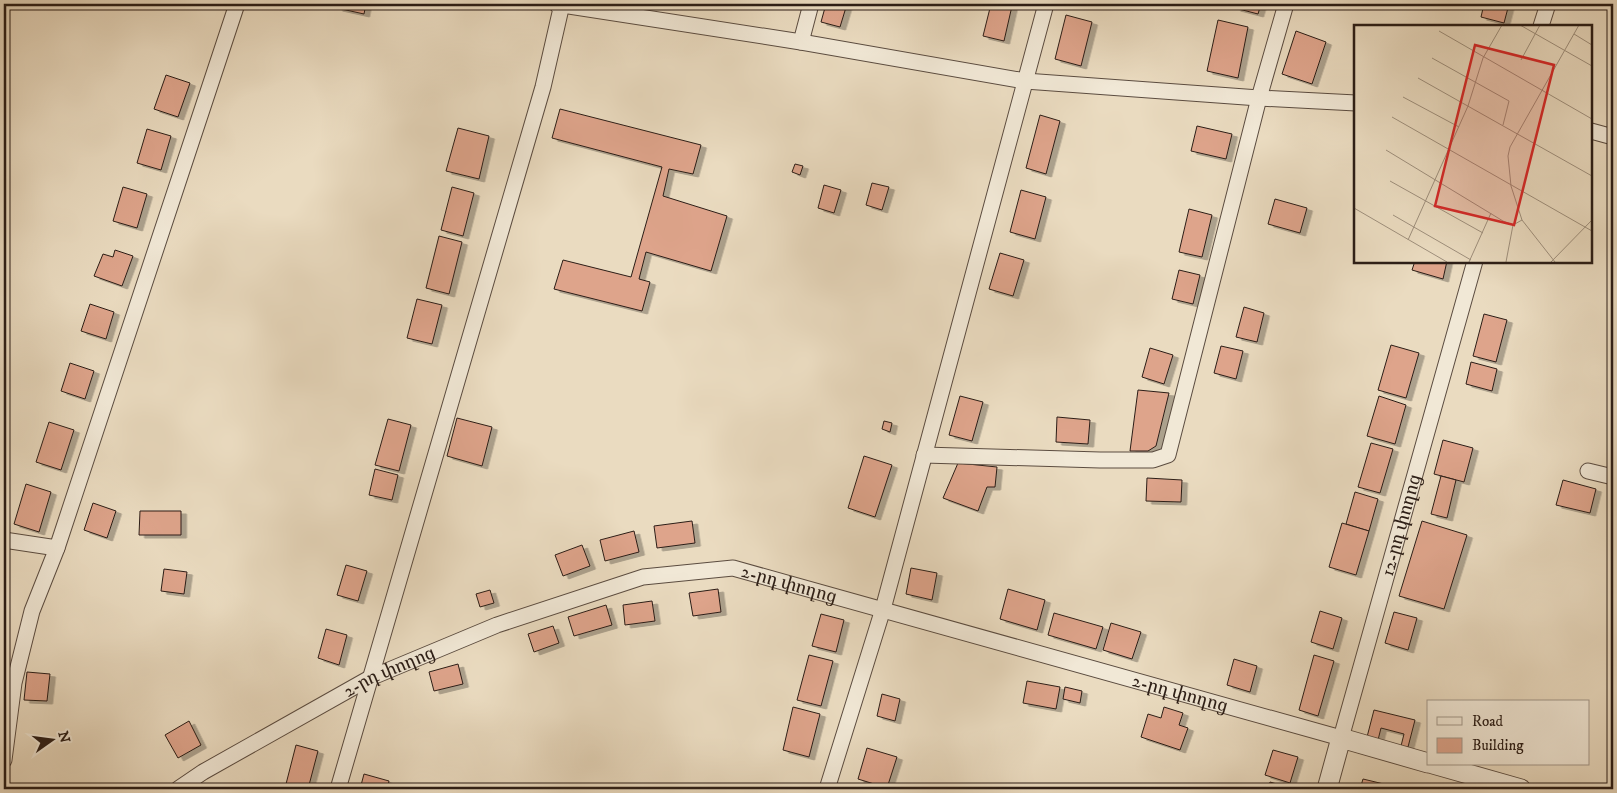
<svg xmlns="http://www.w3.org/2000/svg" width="1617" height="793" viewBox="0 0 1617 793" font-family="'IM FELL DW Pica','Noto Serif Armenian',serif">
  <defs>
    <filter id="shadow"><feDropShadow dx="5.5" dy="3" stdDeviation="0" flood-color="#0004"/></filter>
  </defs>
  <rect width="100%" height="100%" fill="#eadbc0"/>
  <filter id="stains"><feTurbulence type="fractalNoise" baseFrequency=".004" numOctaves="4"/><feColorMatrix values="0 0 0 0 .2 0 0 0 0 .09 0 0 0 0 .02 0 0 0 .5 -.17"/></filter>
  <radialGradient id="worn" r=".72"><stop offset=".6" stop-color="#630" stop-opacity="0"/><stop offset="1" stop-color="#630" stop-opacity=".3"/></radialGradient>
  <g fill="#dea48b" stroke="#2b1d16" filter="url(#shadow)">
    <path d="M338,4h28l-2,10 -27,-6z"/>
    <path d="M826,4h21l-7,23 -19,-5z"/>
    <path d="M991,4l21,2 -8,35 -21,-5z"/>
    <path d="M1236,4h25l-3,10 -23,-6z"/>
    <path d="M1484,4h25l-5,19 -23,-6z"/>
    <path d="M1066,15l26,7 -11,44 -26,-7z"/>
    <path d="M1218,20l30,7 -10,51 -31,-7z"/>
    <path d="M1296,31l30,11 -14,42 -30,-10z"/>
    <path d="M166,75l24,8 -12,34 -24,-8z"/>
    <path d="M560,109l141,36 -8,29 -24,-5 -6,27 64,20 -16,55 -65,-19 -7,27 11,3 -8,29 -88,-22 9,-29 68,17 31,-110 -110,-29z"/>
    <path d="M1040,115l20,6 -14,53 -20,-6z"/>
    <path d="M1197,126l35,8 -6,25 -35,-8z"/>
    <path d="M458,128l31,8 -10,43 -33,-8z"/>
    <path d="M147,129l24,7 -10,34 -24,-7z"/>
    <path d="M795,164l8,2 -3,9 -8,-3z"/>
    <path d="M872,183l17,4 -7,23 -16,-5z"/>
    <path d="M824,185l17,5 -7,23 -16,-5z"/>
    <path d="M123,187l24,7 -10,34 -24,-7z"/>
    <path d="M452,187l22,6 -11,43 -22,-6z"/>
    <path d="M1021,190l25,7 -11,42 -25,-7z"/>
    <path d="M1275,199l32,9 -7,25 -32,-9z"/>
    <path d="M1189,209l23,6 -10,42 -23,-5z"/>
    <path d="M439,236l23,6 -13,52 -23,-6z"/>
    <path d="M115,250l18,6 -11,30 -28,-10 9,-22 10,3z"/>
    <path d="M1000,253l24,7 -11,36 -24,-7z"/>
    <path d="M1415,261h32l-4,18 -31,-9z"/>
    <path d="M1179,270l21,5 -7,29 -21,-5z"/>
    <path d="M417,299l25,6 -10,39 -25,-6z"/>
    <path d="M90,304l24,8 -8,27 -25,-8z"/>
    <path d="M1244,307l20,6 -7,29 -21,-5z"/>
    <path d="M1484,314l23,6 -11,42 -23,-6z"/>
    <path d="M1391,345l28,8 -13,45 -28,-8z"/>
    <path d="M1221,346l22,5 -7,28 -22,-6z"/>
    <path d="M1150,348l23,7 -9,29 -22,-7z"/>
    <path d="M1471,362l26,7 -5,22 -26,-7z"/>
    <path d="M70,363l24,8 -9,28 -24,-8z"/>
    <path d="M1138,390l31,3 -13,53 -8,5h-18z"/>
    <path d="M960,396l23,6 -11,39 -23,-6z"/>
    <path d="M1379,396l27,9 -11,39 -28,-8z"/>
    <path d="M1057,417l33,3 -2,24 -32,-2z"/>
    <path d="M457,418l35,9 -10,39 -35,-10z"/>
    <path d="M388,419l23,6 -12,46 -24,-6z"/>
    <path d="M884,421l8,2 -2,9 -8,-3z"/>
    <path d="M49,422l25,8 -13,40 -25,-8z"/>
    <path d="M1443,440l30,8 -9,34 -30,-8z"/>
    <path d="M1371,443l22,6 -13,44 -22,-6z"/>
    <path d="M864,456l28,9 -17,52 -27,-9z"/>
    <path d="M958,463l39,4 -2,20h-8l-9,24 -35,-13z"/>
    <path d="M375,469l23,6 -6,25 -23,-5z"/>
    <path d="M1441,476l15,4 -9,38 -16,-4z"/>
    <path d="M1147,478l35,2 -1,22 -35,-1z"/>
    <path d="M1563,480l33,9 -6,24 -34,-8z"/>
    <path d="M26,484l25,8 -12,40 -25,-8z"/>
    <path d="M1355,492l23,7 -9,32 -23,-7z"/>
    <path d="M93,503l23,8 -9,27 -23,-8z"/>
    <path d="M140,511h41v24h-42z"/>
    <path d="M692,521l3,22 -38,5 -3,-22z"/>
    <path d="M1422,521l45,14 -23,74 -45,-13z"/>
    <path d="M1342,523l27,8 -13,44 -27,-8z"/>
    <path d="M634,531l5,21 -34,9 -5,-21z"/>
    <path d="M582,545l8,21 -27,10 -8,-21z"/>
    <path d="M346,565l21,6 -9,30 -21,-6z"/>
    <path d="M911,568l26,5 -5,27 -26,-6z"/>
    <path d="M164,569l23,3 -3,22 -23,-3z"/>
    <path d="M718,589l3,23 -28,4 -4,-23z"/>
    <path d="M1008,589l37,11 -8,30 -37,-11z"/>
    <path d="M490,590l4,13 -14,4 -4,-13z"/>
    <path d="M652,601l3,20 -30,4 -2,-20z"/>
    <path d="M606,605l6,20 -38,11 -6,-19z"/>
    <path d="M1320,611l22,7 -9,31 -22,-7z"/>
    <path d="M1394,612l23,6 -9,32 -23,-7z"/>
    <path d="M1054,613l49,14 -7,22 -48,-14z"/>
    <path d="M821,614l23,6 -8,32 -24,-6z"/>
    <path d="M1111,623l30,9 -9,27 -29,-9z"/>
    <path d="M553,626l6,17 -25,9 -6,-18z"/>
    <path d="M326,629l21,6 -8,30 -21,-7z"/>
    <path d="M809,655l24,6 -12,45 -24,-6z"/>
    <path d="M1314,655l20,6 -16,55 -19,-6z"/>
    <path d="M1234,659l23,7 -7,26 -23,-7z"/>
    <path d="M458,664l5,20 -29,7 -5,-19z"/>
    <path d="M27,672l23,2 -3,27 -23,-1z"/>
    <path d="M1027,681l33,6 -4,22 -33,-6z"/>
    <path d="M1065,687l17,4 -2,12 -17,-4z"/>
    <path d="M882,694l18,5 -5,22 -18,-5z"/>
    <path d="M793,707l27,7 -11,43 -26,-7z"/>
    <path d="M1164,707l19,6 -4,12 9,3 -8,22 -39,-13 7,-23 13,4z"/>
    <path d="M1374,710l41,10 -7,27 -7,-1 3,-12 -23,-6 -3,12 -11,-3z"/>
    <path d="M189,721l12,24 -23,13 -13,-23z"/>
    <path d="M296,745l22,6 -10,38 -23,-1z"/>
    <path d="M867,748l30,9 -10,31 -29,-9z"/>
    <path d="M1273,750l25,7 -8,26 -25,-8z"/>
    <path d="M364,774l25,7 -2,8h-27z"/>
    <path d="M1363,779l25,6 -1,4h-27z"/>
    <path d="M1270,782l17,5v2h-19z"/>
  </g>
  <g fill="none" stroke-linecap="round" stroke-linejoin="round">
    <g stroke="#5b4c40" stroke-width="17">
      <g id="minor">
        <path d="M556,4l245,38 224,39 234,17 97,5"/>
        <path d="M1541,26l7,-22"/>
        <path d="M801,42l10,-38"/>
        <path d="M1591,131l22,6"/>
        <path d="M924,455l176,5h53l15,-5 91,-357 27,-94"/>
        <path d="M1588,471l25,6"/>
        <path d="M4,540l53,8"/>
        <path d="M4,760l10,-77 18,-72 25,-63 180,-544"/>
        <path id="s1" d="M178,789l25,-17 167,-94 127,-53 146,-48 90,-9 608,170 134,-477"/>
        <path d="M338,789l205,-702 19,-83"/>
        <path d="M827,789l56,-180 163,-605"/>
      </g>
    </g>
    <g stroke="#5b4c40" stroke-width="21">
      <g id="tertiary">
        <path d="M1433,764l88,25"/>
        <path d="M1327,789l14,-51 87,25"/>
      </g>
    </g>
    <use href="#minor" stroke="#f1e8d6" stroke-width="15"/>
    <use href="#tertiary" stroke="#f1e8d6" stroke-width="19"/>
  </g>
  <g text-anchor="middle" stroke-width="4.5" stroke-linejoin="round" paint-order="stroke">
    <g font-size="18" fill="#2b1d16" stroke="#f1e8d6">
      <text dy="6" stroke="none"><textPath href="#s1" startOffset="1456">12-րդ փողոց</textPath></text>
      <text dy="6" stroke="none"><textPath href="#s1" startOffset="662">2-րդ փողոց</textPath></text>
      <text dy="6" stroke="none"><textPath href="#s1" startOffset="242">2-րդ փողոց</textPath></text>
      <text dy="6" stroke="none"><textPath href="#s1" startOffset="1068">2-րդ փողոց</textPath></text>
    </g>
  </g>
  <g transform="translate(1354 25)">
    <rect width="238" height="238" fill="#eadbc0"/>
    <path fill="none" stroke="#9e8f7c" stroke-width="1" d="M166,0l72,41M85,6l153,88M220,9l18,11M78,33l77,43 -6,24M167,35l19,-35M64,53l174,98M49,72l56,30M38,92l200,114M32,125l117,71 10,4 9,-5M36,156l93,52M0,183l93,54M39,190l78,45M54,215l60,-134 15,-48 19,-33M115,237l22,-49M152,237l7,-37M197,237l41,-42M201,237l-33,-42 -11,-34 -3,-30 2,-9 69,-122"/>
    <path fill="#d62828" fill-opacity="0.15" stroke="#d62828" stroke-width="2.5" d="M121,20l79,20 -40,160 -79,-19z"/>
    <rect width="238" height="238" fill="none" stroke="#2b1d16" stroke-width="2.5"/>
  </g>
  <rect width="1617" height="793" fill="none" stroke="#eadbc0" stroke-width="20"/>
  <rect x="5" y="5" width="1607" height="783" fill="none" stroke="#2b1d16" stroke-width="2.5"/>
  <rect x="10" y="10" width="1597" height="773" fill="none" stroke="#2b1d16"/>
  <rect x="1427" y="700" width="162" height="65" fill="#f1e8d6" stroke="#a29789"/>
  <rect x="1437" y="717" width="25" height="8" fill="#f1e8d6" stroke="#a29789"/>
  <text x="1472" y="726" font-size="15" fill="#2b1d16">Road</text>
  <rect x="1437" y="738" width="25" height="15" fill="#dea48b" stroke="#a29789"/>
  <text x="1472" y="750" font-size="15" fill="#2b1d16">Building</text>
  <g transform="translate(52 740) rotate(76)" stroke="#f1e8d6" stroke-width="4" paint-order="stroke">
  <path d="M0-4L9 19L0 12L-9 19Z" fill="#2b1d16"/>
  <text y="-8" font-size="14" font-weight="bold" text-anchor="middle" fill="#2b1d16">N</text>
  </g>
  <rect width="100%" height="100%" filter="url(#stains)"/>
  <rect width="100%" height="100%" fill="url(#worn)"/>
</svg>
